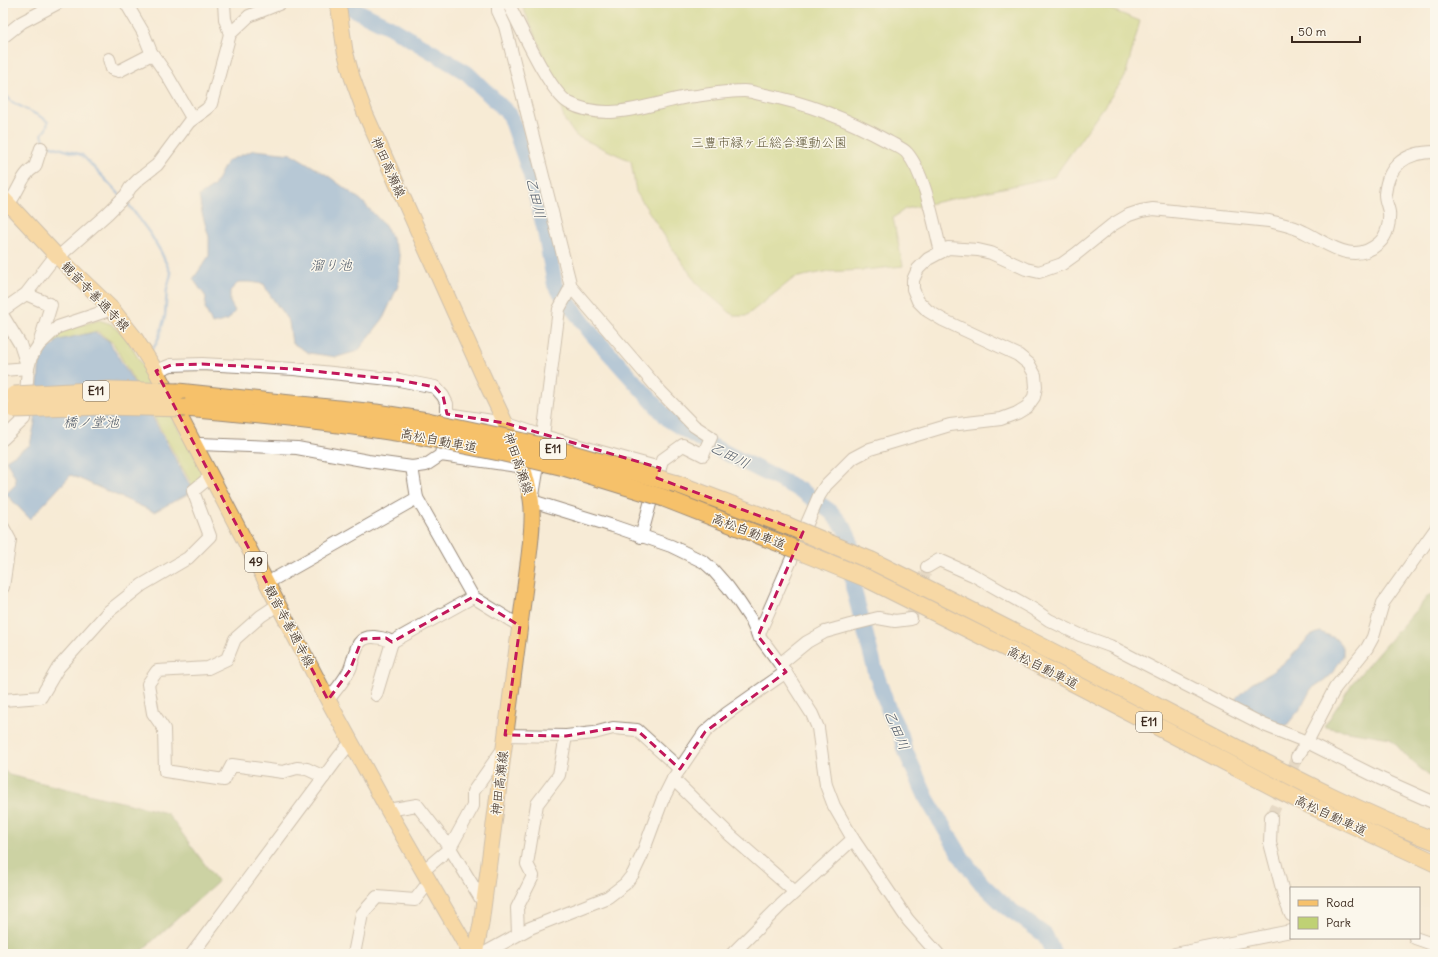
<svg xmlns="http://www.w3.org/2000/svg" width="1438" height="957" viewBox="0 0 1438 957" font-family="Delius,'Klee One',sans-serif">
  <rect width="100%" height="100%" fill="#fbf7ec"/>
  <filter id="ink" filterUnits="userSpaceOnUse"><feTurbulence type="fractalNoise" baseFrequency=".025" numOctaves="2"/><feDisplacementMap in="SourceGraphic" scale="8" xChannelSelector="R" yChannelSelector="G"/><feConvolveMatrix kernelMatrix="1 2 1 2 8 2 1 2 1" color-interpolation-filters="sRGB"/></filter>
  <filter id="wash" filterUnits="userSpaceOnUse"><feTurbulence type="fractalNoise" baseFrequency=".012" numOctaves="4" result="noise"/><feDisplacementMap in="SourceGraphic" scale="16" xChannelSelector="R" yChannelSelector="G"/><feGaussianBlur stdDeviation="0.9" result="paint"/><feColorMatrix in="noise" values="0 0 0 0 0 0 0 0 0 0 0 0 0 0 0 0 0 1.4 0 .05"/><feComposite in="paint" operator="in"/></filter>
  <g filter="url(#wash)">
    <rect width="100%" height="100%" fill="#f7ebd6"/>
    <g fill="#bfd174" stroke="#7d7e49">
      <path d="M521,3h573l46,18 -15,56 -71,100 -149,32 -12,9 10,48 -39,4 -40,2 -30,6 -48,38h-12l-36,-31 -25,-36 -37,-57 -5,-31 -55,-25 -11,-15 -25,-75z"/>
      <path d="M99,320l12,4 15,13 79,138 -12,12 -80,-144 -16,-12 -51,13 14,-13z"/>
    </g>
    <g fill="#97b366" stroke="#696e42">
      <path d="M1435,594v187l-26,-22 -19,-21 -66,-11 29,-45 76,-87z"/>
      <path d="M3,769l6,6 158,38 51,69 -80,72h-121l-10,-2 -1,2h-3z"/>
    </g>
    <g fill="#679dd4" stroke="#516479">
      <path d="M254,150l38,4 35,21 34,25 26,28 13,28 -2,30 -15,33 -25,32 -21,6 -28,-4 -17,-10 -3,-21 -21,-30 -4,-8 -14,-2h-11l-9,9v11l5,9 -7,9 -16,4 -7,-16 1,-11 -13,-18 16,-23v-19l-7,-24 -3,-17 15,-10 13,-25z"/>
      <path d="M95,332l14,9 22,37 62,113 -39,21 -83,-37 -41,44 -24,-25 10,-10 -1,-7 -9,-17 24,-15 5,-23 5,-66 19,-16z"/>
      <path d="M1320,632l15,6 8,9v10l-13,19 -19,13 -10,19 -15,18c-18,-5 -40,-10 -51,-27l16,-15 21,-12 17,-13 21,-23z"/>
    </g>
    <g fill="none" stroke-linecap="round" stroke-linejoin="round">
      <g stroke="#679dd4" stroke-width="2.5">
        <path d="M3,92l9,10 31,16 5,4 -2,7 -4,5 3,10 37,11 39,41"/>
        <path d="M126,201l25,34 10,17 10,22 -4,15 -2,27 -5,18 -4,10 -4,5"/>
      </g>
      <path stroke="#679dd4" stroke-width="16" d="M341,3l51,25 75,45 43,42 21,61 13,51 11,58 36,48 78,87 35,22 98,49 29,21 13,15 6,13 3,47 23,86 13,38 12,24 3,13 23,51 37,62 18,23 23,22 40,29 9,19"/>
    </g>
  </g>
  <g filter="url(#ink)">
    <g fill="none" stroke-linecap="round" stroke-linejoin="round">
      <g stroke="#d1c4b1" stroke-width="12" stroke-dasharray="12 6" stroke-linecap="butt">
        <path d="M911,619l16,-52"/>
        <path d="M1271,817l26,-60"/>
      </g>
      <g stroke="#998a7a" stroke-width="14">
        <g id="minor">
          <path d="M126,3l17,29 8,20 16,23 25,43"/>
          <path d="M224,3l1,16 5,15"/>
          <path d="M498,3v8l7,15 66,261 90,105 33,34 17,11 -8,18 -20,-10 -21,15 -21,77"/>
          <path d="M508,3c12,22 41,89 61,100 38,20 80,1 118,-6 17,-2 41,-6 57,-6 7,0 14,3 21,4 43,8 86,26 124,47 5,3 14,6 18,11 18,21 27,71 34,99"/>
          <path d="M3,37l19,-15 36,-19"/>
          <path d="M109,59l3,10 7,2 33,-17"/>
          <path d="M8,204c11,-11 13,-30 27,-37l6,-19"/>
          <path d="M59,258l6,-7 42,-37 19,-19 4,-7 9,-9 18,-14 32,-43 18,-13 4,-5 19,-70 19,-18 32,-13"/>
          <path d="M571,287l-12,22 -16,127 -11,65 81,25 58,20 33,16 9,8 15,17 11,15 12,18 6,13 23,31 32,50 6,14 8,57 8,21 19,33 55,81 30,34"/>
          <path d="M26,294l25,11 -12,39"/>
          <path d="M3,310l23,-16 30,-39"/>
          <path d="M3,316l17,28 8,24"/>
          <path d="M3,370l25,-2"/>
          <path d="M156,371l15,-6 31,-1 92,5 105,11 36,7 8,9 4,8v10l-6,41"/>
          <path d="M447,414l58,9 38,13 117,32"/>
          <path d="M3,439l21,-20 4,-51 3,-11 8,-12 19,-18 54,-18"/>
          <path d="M196,446l4,-2 97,4 71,13 44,6 14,-2 15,-10 90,13"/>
          <path d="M412,467l5,31 56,99 47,29"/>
          <path d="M3,527l7,13 -7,47"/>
          <path d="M927,567l12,-7 34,15 60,34 16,11 31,15 30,11 154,79 43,17 72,36 56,25"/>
          <path d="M267,583l150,-85"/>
          <path d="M279,604l-18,12 -26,23 -8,20 -19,9 -51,3 -9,13 5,29 11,16 1,42 59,9 8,-15 51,7 14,-4 10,1 17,8"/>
          <path d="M758,636l61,-140 7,-11 27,-27 17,-9 80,-24 51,-6 16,-6 10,-6 7,-10 2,-10 -1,-12 -6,-11 -11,-9 -75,-35 -15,-9 -10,-10 -5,-12v-9l5,-11 10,-10 13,-7 7,-4 30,2 13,3 35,16 13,3 23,-8 14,-10 36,-29 17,-10 12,-4 12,-2 116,12c12,3 24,5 35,11 25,12 49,34 75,11 8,-7 11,-20 10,-31 -1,-6 -4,-11 -4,-18 3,-30 22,-42 50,-42"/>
          <path d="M780,664l27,-22 18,-10 25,-7 28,-7 17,3 16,-2"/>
          <path d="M376,695l16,-53"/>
          <path d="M3,700l38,-3 17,-29 51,-57 33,-26 46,-27 22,-22 -17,-45 17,-14"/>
          <path d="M328,700c7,-9 15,-18 21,-29 7,-13 4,-35 25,-34 7,1 12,1 18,5l81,-45"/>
          <path d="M505,735l61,1 28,-3 19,-5 24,2 43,39"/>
          <path d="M1297,757l10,-15 28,-54 32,-40 6,-11 10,-34 52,-73"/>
          <path d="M673,779l57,56 65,57"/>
          <path d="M388,810l29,-5 33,43 -27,23"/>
          <path d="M1271,817l-1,26 15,57 6,15"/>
          <path d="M484,904l-34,-56 23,-42v-14l30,-43"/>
          <path d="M518,934l-1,-26 16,-32 -6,-12 10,-60 22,-29 7,-39"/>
          <path d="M1415,938l20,7"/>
          <path d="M192,954l146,-196 13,-16"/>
          <path d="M354,954l8,-40 15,-17 38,3 14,-18"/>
          <path d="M483,954l47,-26 78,-31 17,-13 8,-10 9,-19 20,-54 11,-22 32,-47 21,-18 60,-42"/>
          <path d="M732,954l49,-49 72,-66"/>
          <path d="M1175,954l116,-23"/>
        </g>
      </g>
      <g stroke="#998a7a" stroke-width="17">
        <g id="major">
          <path d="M338,3l7,48 7,26 13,36c38,85 76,170 114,254 19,43 44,85 52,132 3,17 0,40 -2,57l-48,368 -6,30"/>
          <path d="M3,198l56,60 53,51 23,29 21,33 172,329 60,110 83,144"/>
        </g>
      </g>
      <g stroke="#998a7a" stroke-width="19">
        <g id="highway">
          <path d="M178,392l198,21 51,8"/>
          <path d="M185,408c80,7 160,15 240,29"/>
          <path d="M677,484l111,42"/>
          <path d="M664,498l118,46"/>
          <path d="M872,561c101,50 201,101 301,154 86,44 171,92 262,126"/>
          <path d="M866,578l154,77 279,145 136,63"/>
        </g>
      </g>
      <use href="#minor" stroke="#fff" stroke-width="12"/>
      <use href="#major" stroke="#f6c16b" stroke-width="15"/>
      <use href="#highway" stroke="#f6c16b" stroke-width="17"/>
      <g stroke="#998a7a" stroke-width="19" stroke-linecap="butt">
        <g id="highway-bridge">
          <path d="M14,395l96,-5 68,2"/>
          <path d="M14,409l89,-3 82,2"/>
          <path d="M427,421l80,17 55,13 115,33"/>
          <path d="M425,437l79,16 56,13 104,32"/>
          <path d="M788,526l84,35"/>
          <path d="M782,544l84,34"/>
        </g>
      </g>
      <use href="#highway-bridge" stroke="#f6c16b" stroke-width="17"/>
    </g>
  </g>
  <path d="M0 0H1438V957H0ZM202,364l92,5 105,11 36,7 8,9 4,18 58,9 155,45 -3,10 146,54 -45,104 28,36 -81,60 -25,37 -43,-39 -24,-2 -47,8 -61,-1 15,-109 -47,-29 -81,45 -6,-4 -24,1 -12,31 -22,30 -172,-329 15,-6z" fill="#f7ebd6" fill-opacity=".55" fill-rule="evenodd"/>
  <path fill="none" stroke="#c2185b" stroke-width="3" stroke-dasharray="8 5" stroke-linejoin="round" d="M202,364l92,5 105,11 36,7 8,9 4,18 58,9 155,45 -3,10 146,54 -45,104 28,36 -81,60 -25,37 -43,-39 -24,-2 -47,8 -61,-1 15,-109 -47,-29 -81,45 -6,-4 -24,1 -12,31 -22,30 -172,-329 15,-6z"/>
  <g text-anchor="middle" stroke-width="3" stroke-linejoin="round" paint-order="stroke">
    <g fill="#fbf7ec" stroke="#75685c" stroke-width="1">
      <rect x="83" y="381" width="26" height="20" rx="3"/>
      <rect x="540" y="439" width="26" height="20" rx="3"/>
      <rect x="245" y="552" width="22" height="20" rx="3"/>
      <rect x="1136" y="712" width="26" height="20" rx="3"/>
    </g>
    <g font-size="12" font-weight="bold" fill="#3b2a1e">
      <text x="96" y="395">E11</text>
      <text x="553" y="453">E11</text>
      <text x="256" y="566">49</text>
      <text x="1149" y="726">E11</text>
    </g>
    <g font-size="13" fill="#5c5434" stroke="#fbf7ec">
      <text x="769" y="147">三豊市緑ヶ丘総合運動公園</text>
    </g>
    <g font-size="13" fill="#3b2a1e" stroke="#fbf7ec">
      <text transform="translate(389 167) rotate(66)" y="5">神田高瀬線</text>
      <text transform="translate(96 296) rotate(46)" y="5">観音寺善通寺線</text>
      <text transform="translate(439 440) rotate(11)" y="5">高松自動車道</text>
      <text transform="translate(519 463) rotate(71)" y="5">神田高瀬線</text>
      <text transform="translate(749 531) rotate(21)" y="5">高松自動車道</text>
      <text transform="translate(290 626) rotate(62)" y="5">観音寺善通寺線</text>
      <text transform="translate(1043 667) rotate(27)" y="5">高松自動車道</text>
      <text transform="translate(499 783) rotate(-83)" y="5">神田高瀬線</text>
      <text transform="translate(1331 815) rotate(25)" y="5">高松自動車道</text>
    </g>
    <g font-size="14" font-style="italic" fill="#4d5867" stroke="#fbf7ec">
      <text transform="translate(536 198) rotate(77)" y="5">乙田川</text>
      <text x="331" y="270">溜り池</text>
      <text x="91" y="427">橋ノ堂池</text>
      <text transform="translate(730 455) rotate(27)" y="5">乙田川</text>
      <text transform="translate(897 730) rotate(67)" y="5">乙田川</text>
    </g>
  </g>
  <rect width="1438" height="957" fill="none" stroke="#fbf7ec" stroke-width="16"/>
  <rect x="1290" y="887" width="130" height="52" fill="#fbf7ec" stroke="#aea59a"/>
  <rect x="1298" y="900" width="20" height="6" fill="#f6c16b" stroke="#aea59a"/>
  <text x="1326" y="907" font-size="12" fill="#3b2a1e">Road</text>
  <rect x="1298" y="917" width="20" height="12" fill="#bfd174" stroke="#aea59a"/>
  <text x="1326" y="927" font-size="12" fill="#3b2a1e">Park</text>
  <path d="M1292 36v6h68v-6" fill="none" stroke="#3b2a1e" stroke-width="2"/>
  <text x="1298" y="36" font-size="12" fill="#3b2a1e" stroke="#fbf7ec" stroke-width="3" paint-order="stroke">50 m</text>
</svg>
